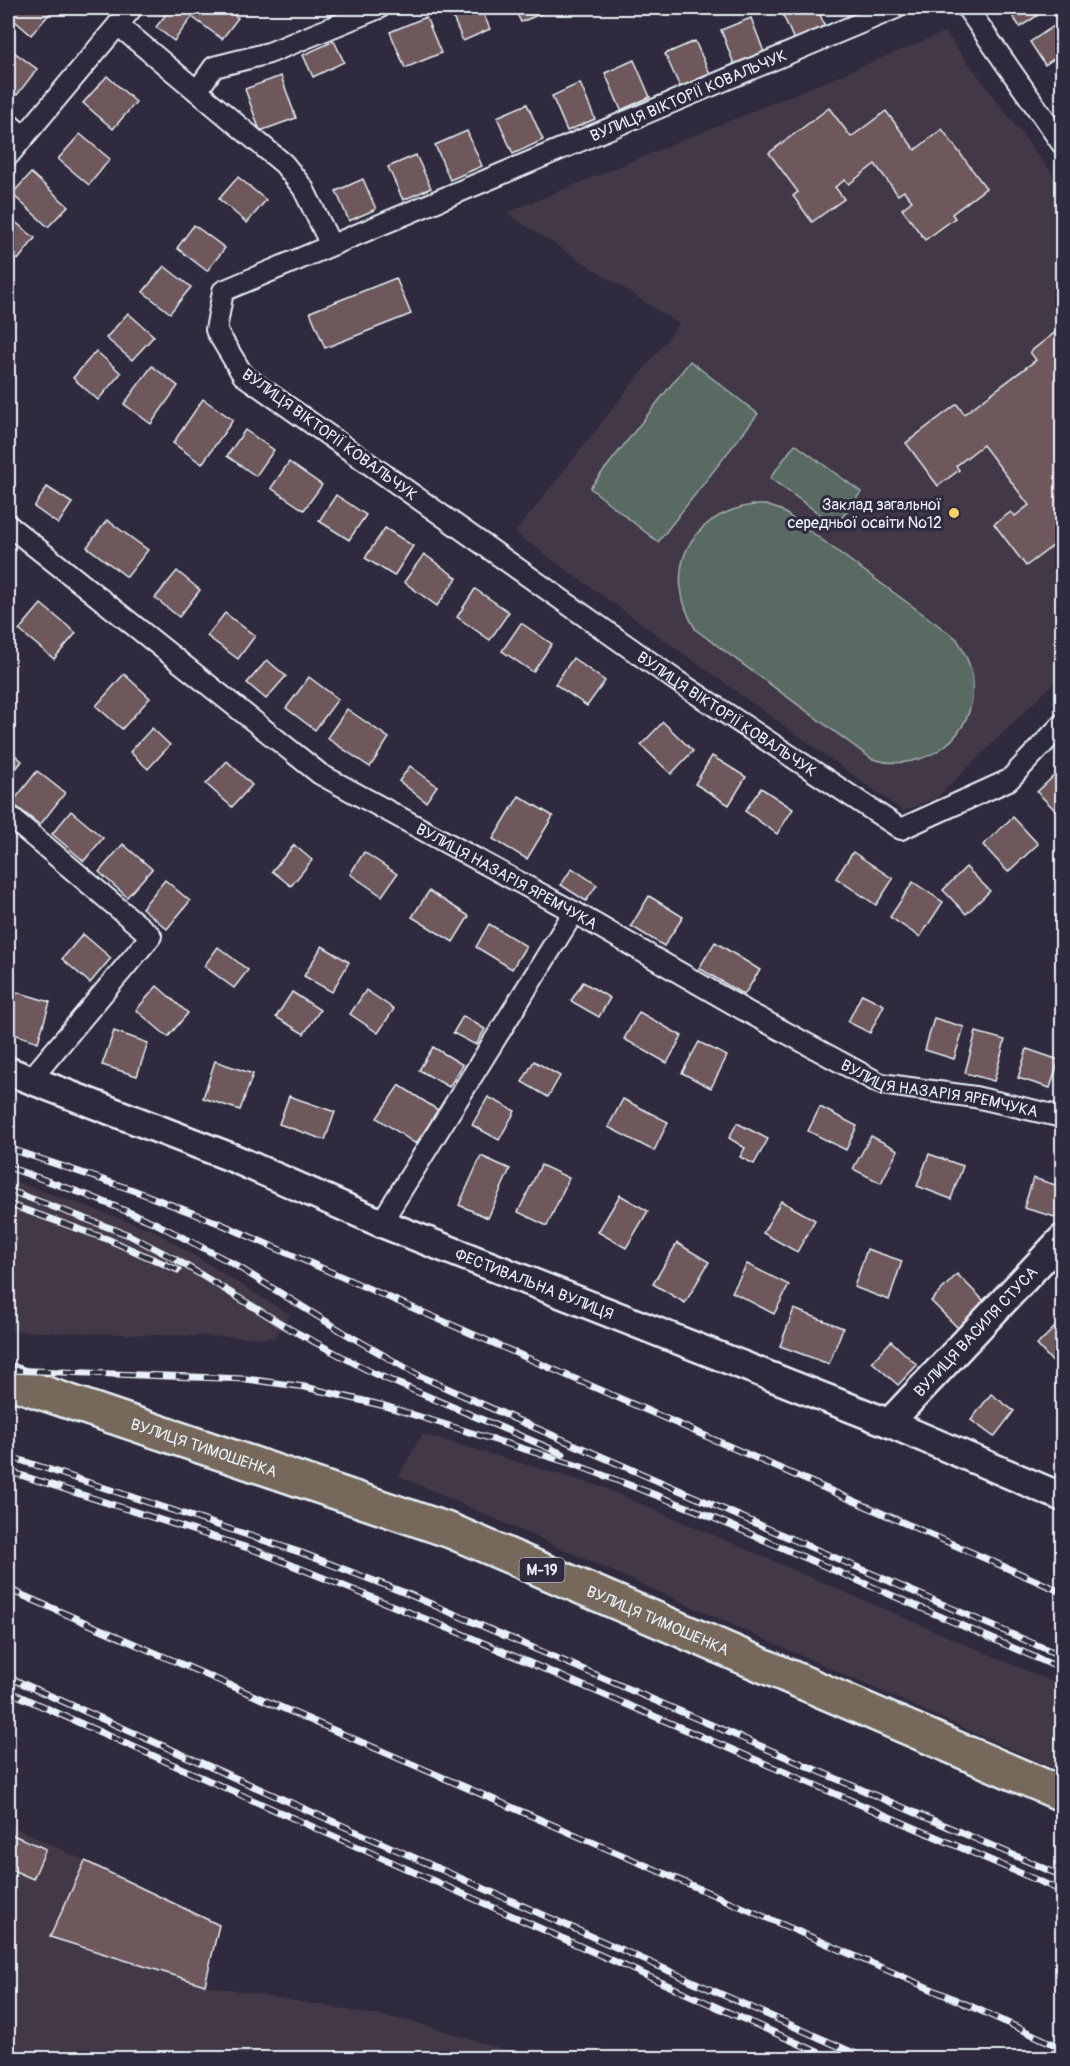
<svg xmlns="http://www.w3.org/2000/svg" width="1070" height="2066" viewBox="0 0 1070 2066" font-family="Pangolin,sans-serif">
  <rect width="100%" height="100%" fill="#2f2a3d"/>
  <filter id="ink" filterUnits="userSpaceOnUse"><feTurbulence type="fractalNoise" baseFrequency=".0167" numOctaves="2"/><feDisplacementMap in="SourceGraphic" scale="12" xChannelSelector="R" yChannelSelector="G"/><feConvolveMatrix kernelMatrix="1 2 1 2 8 2 1 2 1" color-interpolation-filters="sRGB"/></filter>
  <g filter="url(#ink)">
    <g fill="#423846" fill-rule="evenodd">
      <path d="M945,32l117,155v488l-125,123 -34,13 -388,-278 164,-209 -173,-111zM717,516l83,7 157,116 11,75 -13,22 -19,17 -23,9 -55,-13 -162,-119 -16,-38 1,-25 4,-12 13,-22z"/>
      <path d="M8,1179l145,51 137,85 -15,23 -267,-7z"/>
      <path d="M422,1434l180,53 460,199v86l-663,-296z"/>
      <path d="M8,1824l211,101 -14,60 210,37 116,36h-523z"/>
    </g>
    <g fill="#586a62" stroke="#a0aead" stroke-width="1.5">
      <path d="M690,361l68,53 -100,128 -68,-54z"/>
      <path d="M795,444l66,48 -25,34 -66,-48z"/>
      <path d="M753,505h13l15,5 176,129c7,13 14,25 15,39 7,58 -47,97 -100,81l-176,-129c-35,-57 -9,-115 57,-125z"/>
    </g>
    <g fill="#6e595c" stroke="#e8f1f8" stroke-width="1.5">
      <path d="M8,8h42l3,2 -22,25 -23,-20z"/>
      <path d="M171,8h53l14,10 -16,21 -30,-22 -18,24 -18,-14z"/>
      <path d="M449,8h32l9,21 -27,12z"/>
      <path d="M514,8h41l-34,14z"/>
      <path d="M780,8h37l8,18 -31,14z"/>
      <path d="M1007,8h42l-29,19z"/>
      <path d="M426,17l15,36 -36,15 -15,-36z"/>
      <path d="M751,18l13,34 -30,12 -13,-34z"/>
      <path d="M1060,22l2,4v27l-17,12 -15,-23z"/>
      <path d="M334,41l10,21 -31,15 -10,-22z"/>
      <path d="M695,41l15,33 -30,13 -15,-33z"/>
      <path d="M14,52l23,17 -20,26 -9,-8v-27z"/>
      <path d="M634,60l16,37 -29,13 -16,-37z"/>
      <path d="M1062,66v18l-7,-13z"/>
      <path d="M107,76l29,26 -23,27 -30,-26z"/>
      <path d="M281,76l15,42 -36,13 -15,-42z"/>
      <path d="M580,83l15,36 -28,12 -15,-35z"/>
      <path d="M527,104l16,36 -30,14 -16,-37z"/>
      <path d="M829,108l22,29 35,-26 29,39 27,-21 44,59 -34,26 3,4 -30,22 -23,-31 10,-8 -8,-10 -6,4 -23,-31 -26,20 -4,-4 -10,7 9,12 -32,23 -19,-26 5,-4 -29,-39z"/>
      <path d="M467,131l15,35 -32,14 -15,-35z"/>
      <path d="M80,134l30,25 -21,26 -31,-26z"/>
      <path d="M416,155l15,33 -28,12 -15,-33z"/>
      <path d="M31,173l37,33 -20,21 -36,-33z"/>
      <path d="M238,177l28,23 -19,23 -28,-24z"/>
      <path d="M363,179l13,30 -27,12 -13,-30z"/>
      <path d="M8,216l27,22 -17,22 -10,-8z"/>
      <path d="M194,225l31,23 -18,23 -30,-23z"/>
      <path d="M164,266l27,21 -21,26 -27,-21z"/>
      <path d="M396,278l15,36 -86,34 -15,-36z"/>
      <path d="M128,313l26,23 -22,24 -26,-22z"/>
      <path d="M1062,327v62l-3,3 3,5v130l-3,3 3,4v5l-36,27 -32,-42 17,-12 4,4 14,-11 -46,-60 -27,21 3,4 -21,16 -32,-43 51,-39 7,10 72,-54 -6,-8z"/>
      <path d="M96,351l25,22 -23,27 -25,-22z"/>
      <path d="M152,366l26,20 -27,38 -27,-20z"/>
      <path d="M203,399l30,21 -31,44 -29,-21z"/>
      <path d="M245,430l29,20 -18,26 -29,-20z"/>
      <path d="M289,462l33,23 -18,25 -33,-22z"/>
      <path d="M47,487l25,16 -14,21 -24,-17z"/>
      <path d="M336,495l30,20 -17,25 -30,-19z"/>
      <path d="M107,520l41,30 -21,27 -40,-30z"/>
      <path d="M385,528l28,18 -19,30 -29,-18z"/>
      <path d="M424,554l33,24 -20,28 -33,-24z"/>
      <path d="M177,571l23,19 -21,27 -24,-19z"/>
      <path d="M475,589l34,23 -19,28 -33,-23z"/>
      <path d="M41,604l35,29 -22,26 -35,-29z"/>
      <path d="M225,613l30,23 -17,23 -31,-23z"/>
      <path d="M521,623l31,21 -19,28 -31,-21z"/>
      <path d="M573,658l32,23 -18,25 -32,-22z"/>
      <path d="M267,660l19,16 -20,23 -19,-16z"/>
      <path d="M124,674l26,24 -28,31 -26,-23z"/>
      <path d="M309,677l29,22 -23,31 -29,-22z"/>
      <path d="M347,709l42,29 -19,29 -43,-29z"/>
      <path d="M663,722l30,29 -22,23 -30,-29z"/>
      <path d="M152,728l18,17 -22,24 -18,-17z"/>
      <path d="M8,749l14,12 -14,18z"/>
      <path d="M712,756l34,21 -17,28 -34,-21z"/>
      <path d="M227,761l25,24 -20,22 -26,-23z"/>
      <path d="M410,766l27,20 -11,16 -27,-21z"/>
      <path d="M1061,769l1,1v47l-25,-25z"/>
      <path d="M37,771l28,22 -25,32 -28,-22z"/>
      <path d="M761,788l32,21 -16,25 -32,-23z"/>
      <path d="M519,796l34,20 -26,43 -34,-20z"/>
      <path d="M71,811l32,27 -19,23 -32,-27z"/>
      <path d="M1013,817l25,27 -30,28 -25,-27z"/>
      <path d="M123,844l29,25 -25,28 -28,-25z"/>
      <path d="M294,845l18,15 -21,26 -19,-15z"/>
      <path d="M364,852l33,22 -15,22 -32,-22z"/>
      <path d="M853,852l40,27 -17,26 -40,-27z"/>
      <path d="M966,867l24,24 -24,23 -23,-24z"/>
      <path d="M572,868l25,17 -11,16 -25,-16z"/>
      <path d="M165,880l25,21 -23,28 -25,-21z"/>
      <path d="M913,882l30,20 -23,35 -30,-20z"/>
      <path d="M429,891l40,25 -16,26 -41,-25z"/>
      <path d="M649,896l34,21 -19,29 -33,-20z"/>
      <path d="M489,924l37,22 -14,23 -36,-22z"/>
      <path d="M83,934l28,24 -21,25 -28,-24z"/>
      <path d="M715,942l45,28 -16,25 -45,-27z"/>
      <path d="M322,946l27,16 -17,30 -28,-16z"/>
      <path d="M218,947l30,23 -14,18 -30,-22z"/>
      <path d="M583,982l27,16 -11,19 -28,-16z"/>
      <path d="M157,986l31,27 -20,24 -32,-27z"/>
      <path d="M366,990l28,19 -16,24 -28,-19z"/>
      <path d="M17,992l33,10 -12,40 -30,-10v-11z"/>
      <path d="M292,992l28,18 -16,24 -28,-17z"/>
      <path d="M862,994l22,11 -14,28 -22,-11z"/>
      <path d="M639,1012l43,24 -15,27 -43,-24z"/>
      <path d="M463,1016l22,13 -9,16 -23,-12z"/>
      <path d="M934,1018l30,9 -10,32 -29,-9z"/>
      <path d="M114,1031l34,12 -11,33 -35,-11z"/>
      <path d="M976,1032l29,8 -11,41 -29,-8z"/>
      <path d="M699,1042l28,14 -16,32 -29,-15z"/>
      <path d="M433,1047l30,18 -14,22 -30,-17z"/>
      <path d="M1027,1049l32,11 -9,28 -32,-10z"/>
      <path d="M215,1061l38,13 -13,36 -37,-12z"/>
      <path d="M534,1061l26,15 -12,21 -26,-15z"/>
      <path d="M399,1085l39,25 -22,34 -39,-26z"/>
      <path d="M289,1096l46,16 -10,28 -46,-16z"/>
      <path d="M488,1097l27,14 -16,29 -27,-15z"/>
      <path d="M623,1099l45,23 -14,29 -46,-24z"/>
      <path d="M820,1107l37,19 -11,24 -38,-19z"/>
      <path d="M737,1123l31,16 -14,25 -14,-7 5,-9 -16,-10z"/>
      <path d="M871,1136l27,14 -17,33 -28,-14z"/>
      <path d="M929,1154l34,12 -12,33 -34,-13z"/>
      <path d="M481,1156l29,13 -22,49 -29,-13z"/>
      <path d="M541,1165l28,13 -22,48 -29,-14z"/>
      <path d="M1033,1178l29,9v32l-38,-11z"/>
      <path d="M620,1195l28,16 -22,37 -28,-16z"/>
      <path d="M781,1201l34,19 -18,32 -34,-19z"/>
      <path d="M677,1243l32,19 -24,41 -32,-19z"/>
      <path d="M867,1249l35,12 -13,39 -35,-13z"/>
      <path d="M747,1264l42,21 -15,29 -42,-22z"/>
      <path d="M8,1271l8,4 -8,21z"/>
      <path d="M957,1274l29,29 -26,27 -29,-29z"/>
      <path d="M794,1309l49,19 -14,36 -49,-18z"/>
      <path d="M1062,1320v52l-25,-27z"/>
      <path d="M891,1341l26,24 -19,20 -26,-23z"/>
      <path d="M991,1394l23,17 -20,26 -23,-17z"/>
      <path d="M8,1833l38,16 -13,30 -25,-11z"/>
      <path d="M85,1861l134,64 -14,60 -155,-48z"/>
    </g>
    <g fill="none" stroke-linecap="round" stroke-linejoin="round">
      <g stroke="#e8f1f8" stroke-width="24">
        <g id="street">
          <path id="s1" d="M896,8l-673,283 -7,39 27,45 431,304 227,150 108,-49 53,-56"/>
          <path d="M967,8l95,136"/>
          <path d="M118,25l166,139 19,24 28,57"/>
          <path d="M197,91l17,-24 55,-14 110,-45"/>
          <path d="M8,123l16,14"/>
          <path d="M8,156l124,-148"/>
          <path id="s2" d="M8,525l312,249 254,138 172,99 135,73 94,13 87,20"/>
          <path d="M8,815l143,121 -120,143"/>
          <path d="M381,1223l193,-311"/>
        </g>
      </g>
      <g stroke="#e8f1f8" stroke-width="32">
        <g id="secondary">
          <path id="s3" d="M8,1071l225,87 148,65 508,200 173,74"/>
          <path id="s4" d="M889,1423l173,-184"/>
        </g>
      </g>
      <g stroke="#e8f1f8" stroke-width="38">
        <g id="highway">
          <path id="s5" d="M8,1381l443,150 611,263"/>
        </g>
      </g>
      <use href="#street" stroke="#2f2a3d" stroke-width="20"/>
      <use href="#secondary" stroke="#2f2a3d" stroke-width="27"/>
      <use href="#highway" stroke="#76695c" stroke-width="33"/>
      <g stroke="#e8f1f8" stroke-width="7">
        <g id="rail">
          <path d="M8,1148l125,42 88,34 841,368"/>
          <path d="M8,1167l79,28 68,28 77,40 111,69 75,43 97,44 547,237"/>
          <path d="M8,1190l121,45 46,24 115,70 83,44 190,81"/>
          <path d="M8,1204l99,35 71,31"/>
          <path d="M8,1370l238,9 59,8 80,19 194,60 116,44 367,159"/>
          <path d="M8,1456l294,97 106,41 654,282"/>
          <path d="M8,1471l249,80 203,82 602,258"/>
          <path d="M8,1589l969,420 85,39"/>
          <path d="M8,1677l857,381"/>
          <path d="M8,1691l823,367"/>
        </g>
      </g>
      <use href="#rail" stroke="#2f2a3d" stroke-width="4.5" stroke-dasharray="14" stroke-linecap="butt"/>
    </g>
  </g>
  <circle fill="#ffd166" stroke="#2f2a3d" stroke-width="2" cx="954" cy="513" r="6"/>
  <g text-anchor="middle" stroke-width="6" stroke-linejoin="round" paint-order="stroke">
    <rect fill="#2f2a3d" stroke="#b0b5c0" stroke-width="1.5" x="519.5" y="1558" width="45" height="24" rx="4.5"/>
    <g font-size="15" font-weight="bold" fill="#e8f1f8">
      <text x="542" y="1575">М-19</text>
    </g>
    <g font-size="16" fill="#e8f1f8" stroke="#2f2a3d">
      <text transform="translate(688 95) rotate(-23)" y="6">ВУЛИЦЯ ВІКТОРІЇ КОВАЛЬЧУК</text>
      <text transform="translate(330 434) rotate(36)" y="6">ВУЛИЦЯ ВІКТОРІЇ КОВАЛЬЧУК</text>
      <text dy="6" stroke="none"><textPath href="#s1" startOffset="1413">ВУЛИЦЯ ВІКТОРІЇ КОВАЛЬЧУК</textPath></text>
      <text dy="6" stroke="none"><textPath href="#s2" startOffset="612">ВУЛИЦЯ НАЗАРІЯ ЯРЕМЧУКА</textPath></text>
      <text dy="6" stroke="none"><textPath href="#s2" startOffset="1098">ВУЛИЦЯ НАЗАРІЯ ЯРЕМЧУКА</textPath></text>
      <text dy="6" stroke="none"><textPath href="#s3" startOffset="568">ФЕСТИВАЛЬНА ВУЛИЦЯ</textPath></text>
      <text dy="6" stroke="none"><textPath href="#s4" startOffset="126">ВУЛИЦЯ ВАСИЛЯ СТУСА</textPath></text>
      <text dy="6" stroke="none"><textPath href="#s5" startOffset="207">ВУЛИЦЯ ТИМОШЕНКА</textPath></text>
      <text dy="6" stroke="none"><textPath href="#s5" startOffset="693">ВУЛИЦЯ ТИМОШЕНКА</textPath></text>
    </g>
    <g font-size="16" fill="#e8f1f8" stroke="#2f2a3d" text-anchor="end">
      <text x="942" y="510">Заклад загальної<tspan x="942" dy="18">середньої освіти №12</tspan></text>
    </g>
  </g>
  <rect width="1070" height="2066" fill="none" stroke="#2f2a3d" stroke-width="30"/>
  <rect x="15" y="15" width="1040" height="2036" fill="none" stroke="#e8f1f8" stroke-width="2" filter="url(#ink)"/>
</svg>
